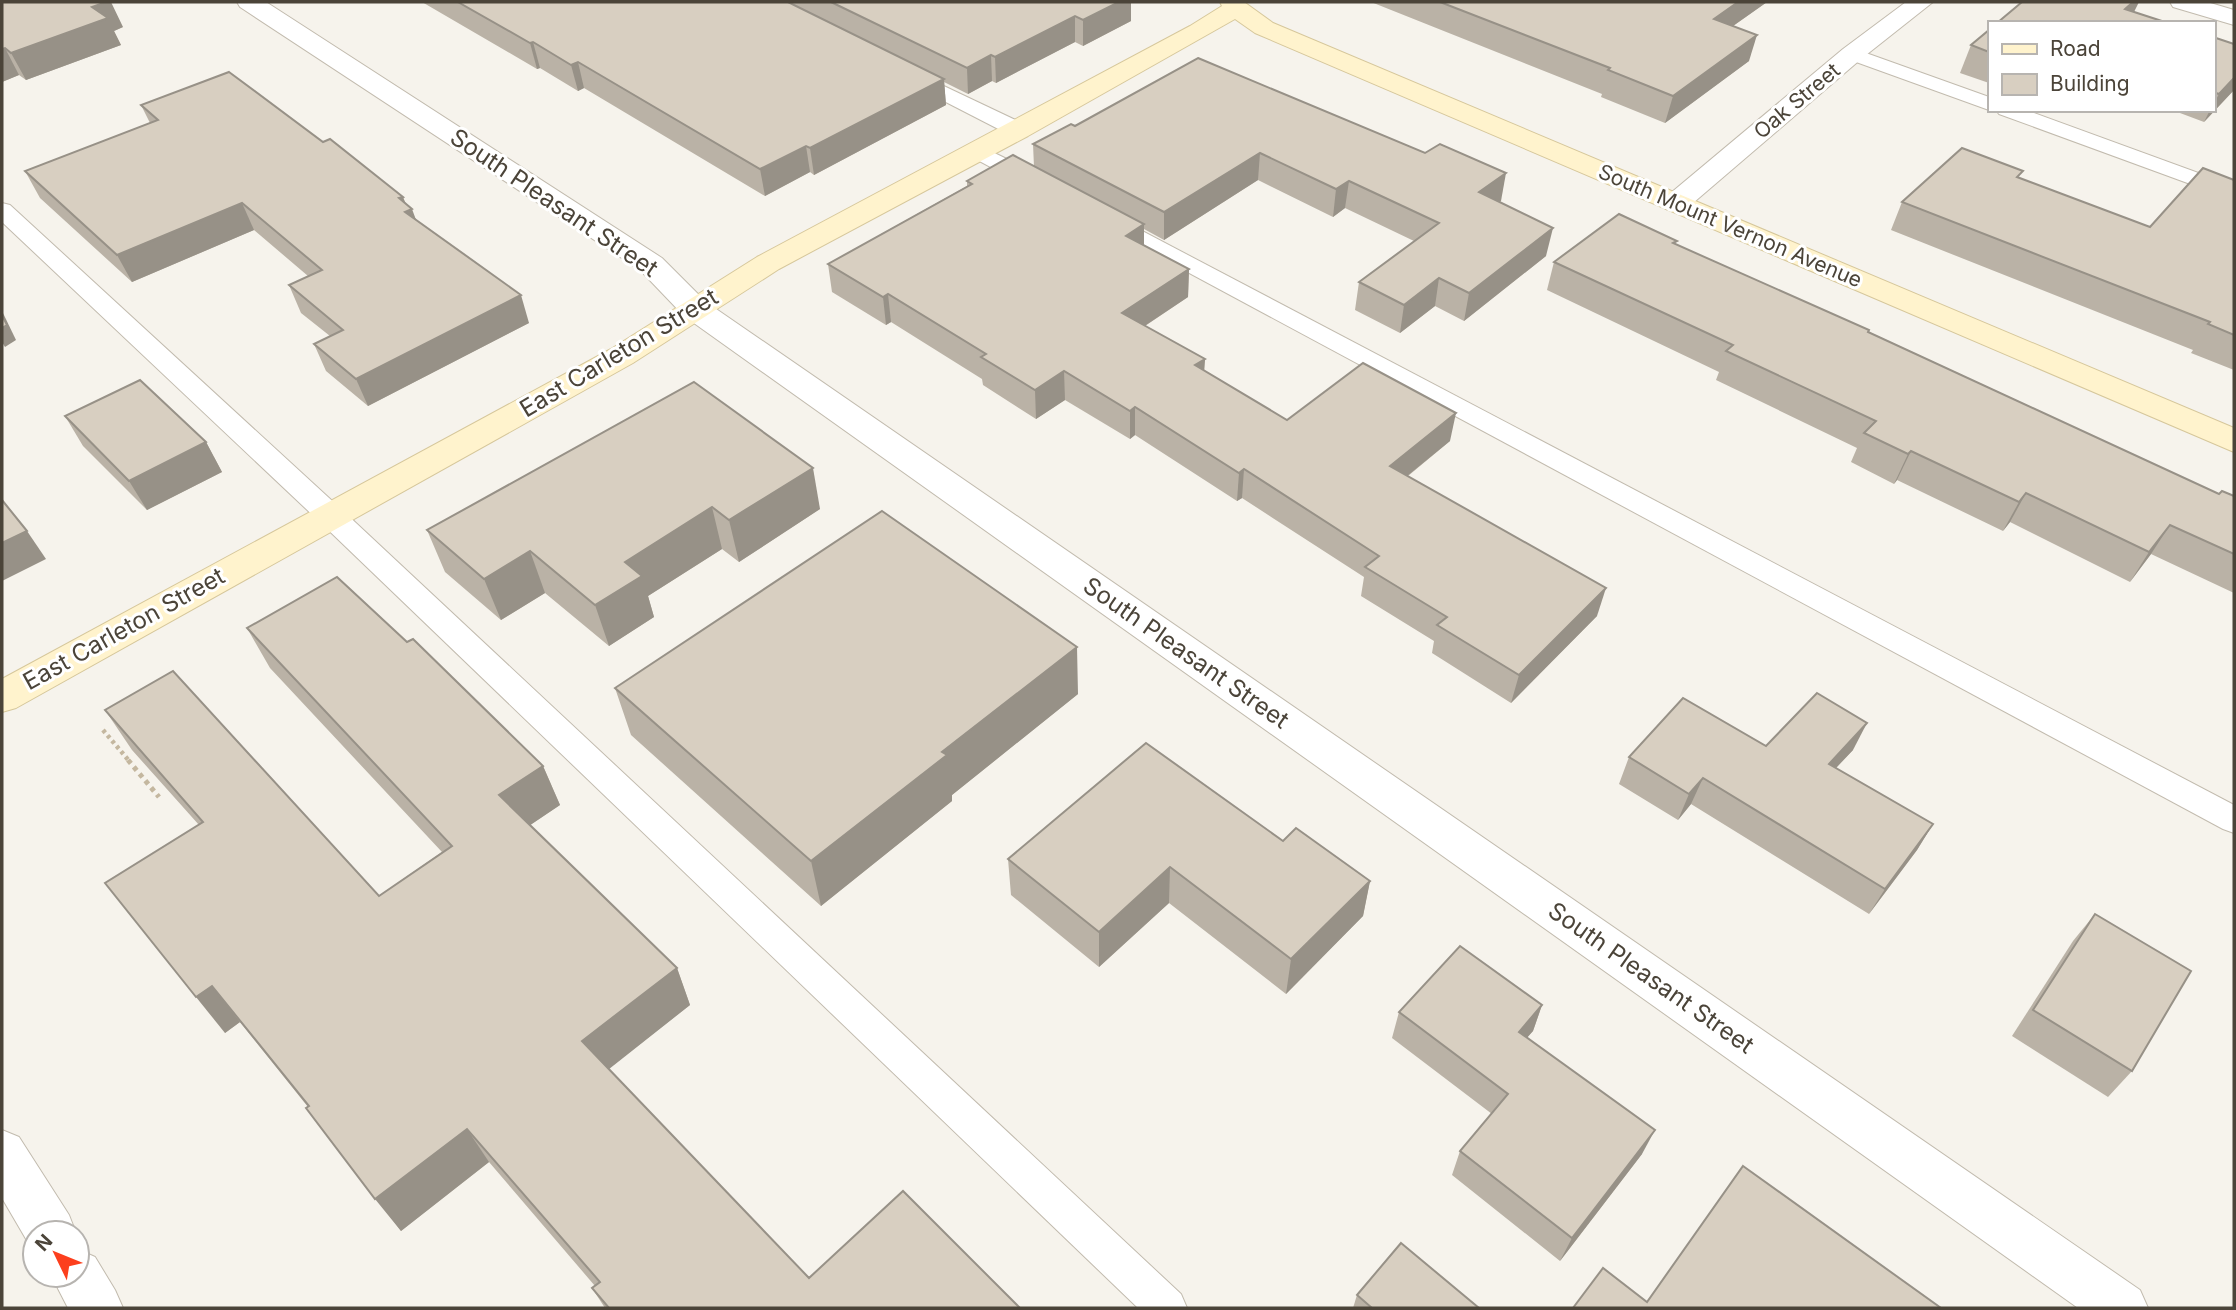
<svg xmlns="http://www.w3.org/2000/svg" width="2236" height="1310" viewBox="0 0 2236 1310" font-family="Inter,sans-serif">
  <rect width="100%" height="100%" fill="#f6f3ec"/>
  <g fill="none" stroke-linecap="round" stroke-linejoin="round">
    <g stroke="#c2bbae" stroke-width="2">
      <g id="lane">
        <path d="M1852,48l137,49v13l-144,-52 -3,-4 3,-4z"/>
        <path d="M910,70l116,55 3,5 -3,5h-16l-107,-55 -3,-4 3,-4z"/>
        <path d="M1996,110h30l208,76v14l-235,-86z"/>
        <path d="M978,145l66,32 3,5 -3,5h-16l-58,-31 -3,-5 3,-5z"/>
        <path d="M2,203l8,2 331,304 840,785 6,14h-49l-817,-785 -319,-301z"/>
        <path d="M1108,213l1126,592v28l-11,-4 -1123,-604 -3,-5 3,-5z"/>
      </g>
    </g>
    <g stroke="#c2bbae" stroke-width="2">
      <g id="street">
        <path d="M237,2h29l396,256 44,44 1434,988 8,18h-70l-1394,-992 -44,-46 -400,-263z"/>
        <path d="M1906,2h27l-72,57 -175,150 -10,3 -10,-3 -4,-6 4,-6 177,-148z"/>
        <path d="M2170,2h37l27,8v15l-61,-18z"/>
        <path d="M2,1130l17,7 50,78 7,18h-41l-2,18 -31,-53z"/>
        <path d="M77,1249l18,8 20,33 8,18h-55l-17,-33h26z"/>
      </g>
    </g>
    <g stroke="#d6c79b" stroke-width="2">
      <path id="secondary" d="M1220,2h24l29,21 961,405v24l-979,-419 -20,-14 -207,117 -249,133 -146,94 -617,345 -14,4v-33l609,-330 146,-92 433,-231 32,-20z"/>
    </g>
    <path stroke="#c4b79f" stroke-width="4.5" stroke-dasharray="3.5 3.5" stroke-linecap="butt" d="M103,730l27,32"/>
    <path stroke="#c4b79f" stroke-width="5" stroke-dasharray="4.5 4.5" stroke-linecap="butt" d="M128,760l31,37"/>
    <use href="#lane" fill="#fff" fill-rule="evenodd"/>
    <use href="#street" fill="#fff" fill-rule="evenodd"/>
    <use href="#secondary" fill="#fff3cd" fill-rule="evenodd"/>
  </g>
  <g fill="#bab2a6">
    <path d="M2,2l121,25 -9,4 7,14 -95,35 -7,-5 -17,7z"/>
    <path d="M422,2h709v19l-48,25 -8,-4 -79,41 -4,-2 -24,13 -24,-12 2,23 -132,70 -4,-3 -45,24 -181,-108 -6,3 -38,-23 -3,1z"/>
    <path d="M1371,2h396l-34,24 16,35 -84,62 -64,-26 1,-3z"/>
    <path d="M1989,30v53l-29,-10 11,-28z"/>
    <path d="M2213,37l21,53 -30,32 -32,-12h41z"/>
    <path d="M1198,58l303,143 -2,1 47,54 -82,65 -29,-15 -35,27 -45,-23 4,-28 55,-41 -69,-33 -12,9 -75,-37 -94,60 -20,-11v16l45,24 -1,28 -43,29 60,33 -1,11 83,50 163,21 -42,35 189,140 -86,87 -79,-50 2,-12 -73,-45 3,-19 -122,-79 -5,3 -102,-66 -5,4 -65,-39 -29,19 -53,-34 -1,-6 -91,-57 -5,3 -54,-33 -4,-28 139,-78v-5l67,-14 -1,-23 42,-18z"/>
    <path d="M141,105l182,37 80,55 3,7 11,17 112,102 -161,83 -42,-35 -12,-27 16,-8 -29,-23 -12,-28 19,-9 -54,-46 -122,52 -92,-84 -15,-27 125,-48z"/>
    <path d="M2020,178l130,49 84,-47v190l-43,-17 2,-3 -302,-120 11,-28z"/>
    <path d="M1675,244l194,86v2l350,162 15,2v97l-83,-39 -21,28 -120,-60 -7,9 -106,-51 -3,4 -43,-22 6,-14 -141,-68 3,-8 -172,-82 7,-28z"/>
    <path d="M694,382l126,127 -81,53 -17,-13 -74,47 6,21 -45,29 -64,-53 -44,27 -56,-48 -18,-42z"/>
    <path d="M65,416l141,26 16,30 -75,38 -64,-64z"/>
    <path d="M247,628l160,14 136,124 17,39 -30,20 147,143 13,37 -82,64 201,209 211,30h-415l-13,-20 3,-2 -106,-124 -88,69 -93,-124 -68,-85 -15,11 -26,-208 -67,-75 -27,-40 274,186 63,-44 -172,-184z"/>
    <path d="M615,688l463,6 -126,101v6l-131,105 -190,-171z"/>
    <path d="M1766,746l87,4 -17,18 97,56 -16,26 -48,64 -178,-110 -13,16 -59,-36 10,-27z"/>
    <path d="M1283,841l87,40 -7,35 -77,78 -117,-91 -70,64 -88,-72 -3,-36z"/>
    <path d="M2095,914l37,157 -24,26 -96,-61 61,-95z"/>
    <path d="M1542,1005l-9,26 -6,6 115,117 -82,107 -108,-86 8,-24 32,-37 -100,-76 7,-26z"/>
    <path d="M1357,1295l122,13h-126z"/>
  </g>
  <g fill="#979187">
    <path d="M106,2h5l12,25 -9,4 7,14 -95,35 -15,-27 81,-46z"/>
    <path d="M1119,2h12v19l-48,25v-26z"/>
    <path d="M1738,2h29l-61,43 8,-26z"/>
    <path d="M2133,2h6l-8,16 -6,-9z"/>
    <path d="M1075,16v26l-79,41 -1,-26z"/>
    <path d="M1757,35l-8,26 -84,62 8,-27z"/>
    <path d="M533,42l7,26 -3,1 -7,-26z"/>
    <path d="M5,48l14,27 -17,7v-33z"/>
    <path d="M991,55l1,26 -24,13 -1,-26z"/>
    <path d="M578,62l6,26 -6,3 -7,-26z"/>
    <path d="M2234,78v12l-30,32 6,-12h3v-5l6,-11z"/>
    <path d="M944,79l2,26 -132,70 -4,-27z"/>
    <path d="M806,146l4,26 -45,24 -5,-27z"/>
    <path d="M1260,153l-2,27 -94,60v-28z"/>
    <path d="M1506,173l-5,28 -27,19 5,-28z"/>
    <path d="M1349,181l-4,27 -12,9 3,-28z"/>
    <path d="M403,197l5,14 4,-2 10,27 -7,3 -16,-41z"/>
    <path d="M242,203l12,27 -122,52 -15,-27z"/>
    <path d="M1144,224v28l-18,-16z"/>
    <path d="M1553,228l-7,28 -82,65 5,-28z"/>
    <path d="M1189,269l-1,28 -66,44v-28z"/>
    <path d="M1439,278l-4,28 -35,27 4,-28z"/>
    <path d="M888,294l3,28 -5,3 -3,-28z"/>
    <path d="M521,295l8,28 -161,83 -12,-27z"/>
    <path d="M2,311l14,29 -11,7 -3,-5z"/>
    <path d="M1205,359l-2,28 -8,-22z"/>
    <path d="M1064,371l1,29 -29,19 -1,-29z"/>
    <path d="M1135,407v28l-5,4v-28z"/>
    <path d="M1456,413l-6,28 -65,53 5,-28z"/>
    <path d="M206,442l16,30 -75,38 -18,-29z"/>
    <path d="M1911,451l-14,29 -3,4 14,-30z"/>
    <path d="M813,468l7,41 -81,53 -10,-42z"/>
    <path d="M1244,469l-2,29 -5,3 2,-28z"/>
    <path d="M2026,493l-16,29 -7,9 16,-29z"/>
    <path d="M712,507l10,42 -74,47 6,21 -45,29 -14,-41 30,-43z"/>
    <path d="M2170,525l-19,29 -21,28 19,-30z"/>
    <path d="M27,531l19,28 -44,22v-38z"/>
    <path d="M530,551l15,42 -44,27 -17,-41z"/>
    <path d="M1606,588l-9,28 -86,87 8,-28z"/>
    <path d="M1077,647l1,47 -126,101v6l-131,105 -10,-45 131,-109z"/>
    <path d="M1867,723l-14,27 -38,40 14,-26z"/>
    <path d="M543,766l17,39 -43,29 -18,-39z"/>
    <path d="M1703,778l-12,26 -13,16 11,-26z"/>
    <path d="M1933,824l-16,26 -48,64 16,-25z"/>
    <path d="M1170,867l-1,36 -70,64v-35z"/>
    <path d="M1370,881l-7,35 -77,78 5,-35z"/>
    <path d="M677,968l13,37 -91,72 -17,-36z"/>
    <path d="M212,986l28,36 -15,11 -29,-36z"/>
    <path d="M1542,1005l-9,26 -23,26 9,-25z"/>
    <path d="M467,1129l22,33 -88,69 -26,-32z"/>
    <path d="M1655,1130l-13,24 -82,107 12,-23z"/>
  </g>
  <g fill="#d8cfc1" stroke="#979187" stroke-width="2">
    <path d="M2,2h104l-14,5 16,11 -97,35 -6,-5 -3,1z"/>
    <path d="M458,2h330l156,77 -134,69 -4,-2 -46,23 -182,-107 -7,3 -38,-23 -3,1z"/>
    <path d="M831,2h288l-36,18 -8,-4 -80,41 -4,-2 -24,13z"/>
    <path d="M1440,2h298l-24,17 43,16 -84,61 -65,-26 2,-2z"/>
    <path d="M2022,2h111l-8,7 43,14h-171z"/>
    <path d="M1989,30v22l-18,-7z"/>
    <path d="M2213,37l21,7v34l-15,16 -6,-2z"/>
    <path d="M1198,58l227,95 15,-9 66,29 -27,19 74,36 -84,65 -30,-15 -35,27 -45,-23 80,-59 -90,-42 -13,8 -76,-36 -96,59 -131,-68 38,-20 4,2z"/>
    <path d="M229,72l94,70 7,-3 73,58 -4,1 13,11 -7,3 116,83 -165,84 -42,-35 29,-14 -54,-45 33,-15 -80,-67 -125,52 -92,-84 133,-51 -17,-15z"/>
    <path d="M1962,148l61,23 -6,6 133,50 53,-59 31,12v155l-26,-11 2,-2 -308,-120z"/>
    <path d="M1013,155l131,69 -18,12 63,33 -67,44 83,46 -10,6 92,55 76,-57 93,50 -66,53 216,122 -87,87 -82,-50 10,-8 -82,-50 14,-11 -135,-87 -5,4 -104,-66 -5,4 -66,-40 -29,19 -54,-33 5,-3 -98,-60 -5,3 -55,-33 144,-80 -5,-3z"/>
    <path d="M1619,214l58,27 -4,2 196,87 -1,2 351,162 3,-3 12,5v58l-64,-29 -21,27 -123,-59 -7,9 -108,-51 -3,3 -44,-21 12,-12 -150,-70 7,-6 -179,-83z"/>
    <path d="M2,315l5,10 -5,3z"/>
    <path d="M140,380l66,62 -77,39 -64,-65z"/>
    <path d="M694,382l119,86 -84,52 -17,-13 -87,55 17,14 -47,29 -65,-54 -46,28 -57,-49z"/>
    <path d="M2,500l25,31 -25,12z"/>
    <path d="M882,511l195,136 -135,105 5,3 -136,106 -196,-173z"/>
    <path d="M337,577l70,65 6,-3 130,127 -44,29 178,173 -95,73 227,237 94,-87 117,117h-411l-17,-20 8,-6 -133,-153 -92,70 -69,-91 3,-2 -97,-120 -16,11 -91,-114 98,-61 -98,-112 68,-39 206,225 73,-50 -205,-218z"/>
    <path d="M1817,693l50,30 -38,41 104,60 -48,65 -182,-111 -14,16 -60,-37 54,-59 83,48z"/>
    <path d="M1146,743l137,98 13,-13 74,53 -79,78 -121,-92 -71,65 -91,-73z"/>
    <path d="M2095,914l96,57 -59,100 -99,-61z"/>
    <path d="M1460,946l82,59 -23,27 136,98 -83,108 -112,-87 48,-57 -109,-82z"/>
    <path d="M1743,1166l198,142h-368l30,-40 44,34z"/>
    <path d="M1401,1243l78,65h-107l-15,-13z"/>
  </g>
  <g text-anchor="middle" stroke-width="6" stroke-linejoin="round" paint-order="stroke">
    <g font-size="21" fill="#4b4439" stroke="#fff">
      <text transform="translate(1797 101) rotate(-40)" y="7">Oak Street</text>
      <text transform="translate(1730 226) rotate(23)" y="7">South Mount Vernon Avenue</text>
    </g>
    <g font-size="24" fill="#4b4439" stroke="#fff">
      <text transform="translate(554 203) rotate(34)" y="8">South Pleasant Street</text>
      <text transform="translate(619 353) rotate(-31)" y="8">East Carleton Street</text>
      <text transform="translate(124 629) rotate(-29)" y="8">East Carleton Street</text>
      <text transform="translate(1186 653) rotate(35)" y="8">South Pleasant Street</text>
      <text transform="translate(1651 978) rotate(35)" y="8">South Pleasant Street</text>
    </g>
  </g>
  <rect width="2236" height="1310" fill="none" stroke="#4b4439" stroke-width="7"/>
  <rect x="1988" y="21" width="228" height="91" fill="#ffffff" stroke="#b7b4b0" stroke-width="2"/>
  <rect x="2002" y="44" width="35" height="10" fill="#fff3cd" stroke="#b7b4b0" stroke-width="2"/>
  <text x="2050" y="56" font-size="21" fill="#4b4439">Road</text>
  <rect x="2002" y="74" width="35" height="21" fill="#d8cfc1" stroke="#b7b4b0" stroke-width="2"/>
  <text x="2050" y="91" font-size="21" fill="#4b4439">Building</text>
  <g transform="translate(56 1254) rotate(313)"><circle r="33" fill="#ffffff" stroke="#b7b4b0" stroke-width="2"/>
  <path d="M0-5L12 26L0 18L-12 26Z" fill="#fc3f1d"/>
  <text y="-10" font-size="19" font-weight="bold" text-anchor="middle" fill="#4b4439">N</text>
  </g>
</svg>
